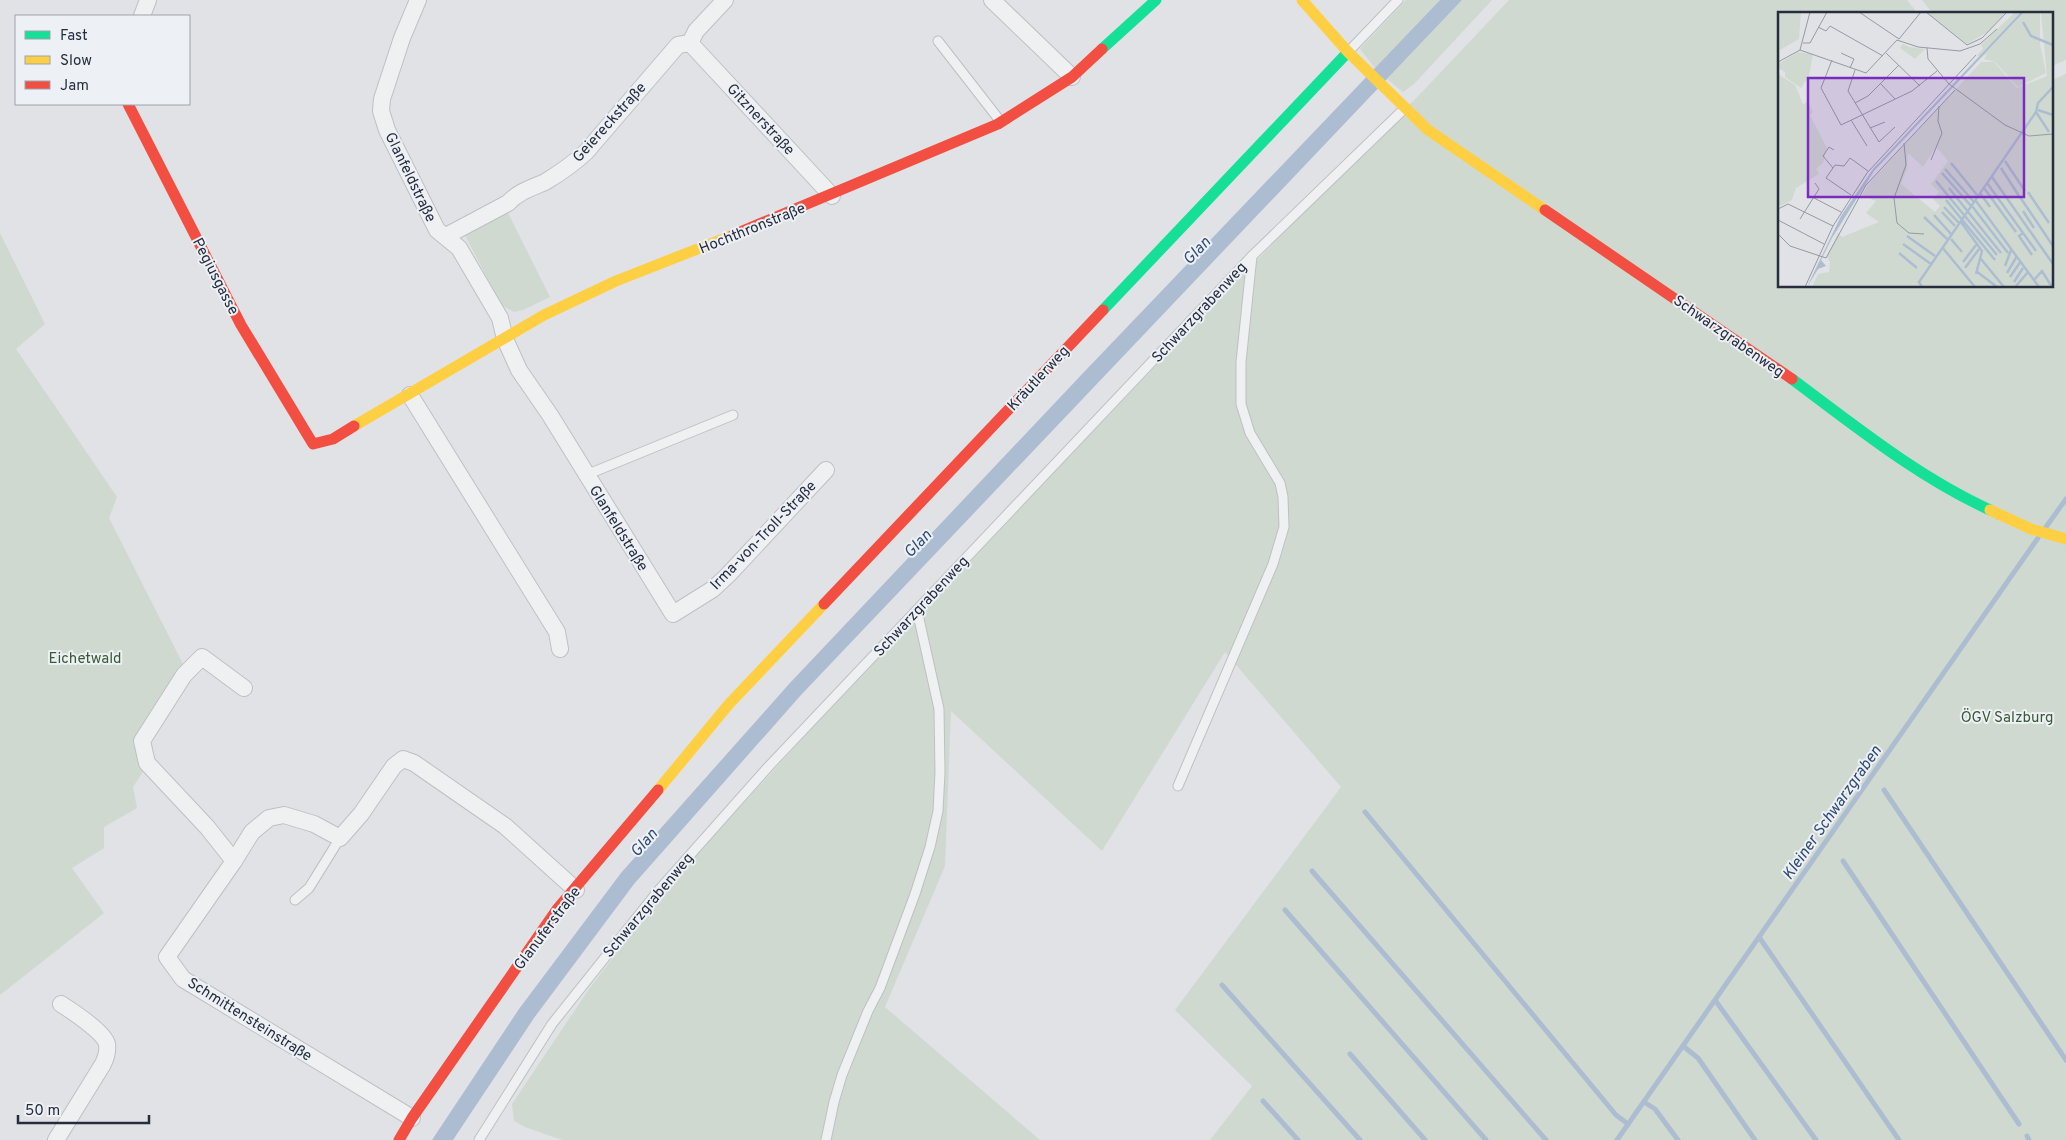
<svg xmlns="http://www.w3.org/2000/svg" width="2066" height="1140" viewBox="0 0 2066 1140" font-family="Overpass,sans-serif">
  <rect width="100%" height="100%" fill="#e0e2e5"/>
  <g fill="#d0d9d0">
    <path d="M1406,0h34l-65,68 -15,-19z"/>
    <path d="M1462,0h30l-78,84 -11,8 -16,-13z"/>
    <path d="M1509,0h398l11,14h-138v272h272v-206l14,-6v1066h-856l42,-54 -77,-76 166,-223 -116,-135 -123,199 -151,-140 -6,155 -60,141 155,133h-478l-37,-13 -11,-6 -2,-17 77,-115 78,-102 188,-206 99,-104 355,-371 115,-116z"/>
    <path d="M1922,0h144v60l-14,6v-52h-119z"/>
    <path d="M505,207l45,90 -27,13 -9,2 -13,-7 -36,-70z"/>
    <path d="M0,233l45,91 -29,25 101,148 -8,21 74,146 -50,80 13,23 -13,20 4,21 -33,19v21l-32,20 32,45 -104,82z"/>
  </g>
  <path fill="#adbdd1" d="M1440,0h22l-661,695 -167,189 -100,134 -81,122h-21l87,-131 102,-136 168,-189 296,-313z"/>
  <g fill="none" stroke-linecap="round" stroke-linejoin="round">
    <g stroke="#adbdd1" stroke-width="5">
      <path d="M2046,527l20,-28"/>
      <path d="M1884,790l182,270"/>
      <path d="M1365,812l251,303 12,9"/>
      <path d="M1843,861l176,263"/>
      <path d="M1312,871l234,269"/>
      <path d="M1285,910l201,230"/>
      <path d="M1759,937l140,203"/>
      <path d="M1222,985l138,155"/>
      <path d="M1715,1000l101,140"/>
      <path d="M1683,1046l15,12 57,82"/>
      <path d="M1350,1054l75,86"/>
      <path d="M1263,1101l35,39"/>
      <path d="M1644,1102l11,7 23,31"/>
      <path d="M2027,1136l2,4"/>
      <path d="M1617,1140l421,-602"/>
    </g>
    <g stroke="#bec0c3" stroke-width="11">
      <g id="lane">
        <path d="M938,41l63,81"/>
        <path d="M1348,52l50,-52"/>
        <path d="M586,475l147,-60"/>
        <path d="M1178,786l95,-222 11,-37 -1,-30 -3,-14 -30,-50 -9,-29v-42l11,-106"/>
        <path d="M295,900l14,-12 31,-50"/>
        <path d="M479,1140l73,-116 106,-133 111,-125 483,-510 153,-148"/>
        <path d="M826,1140l8,-38 8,-27 26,-64 12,-23 35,-94 15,-47 8,-36 2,-39 -1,-63 -22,-99"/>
      </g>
    </g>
    <g stroke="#bec0c3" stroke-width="18">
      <g id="street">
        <path d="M418,0l-16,38 -20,61 -1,12 6,19 50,100 22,18 41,70 5,21 14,31 31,45 123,199 40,-25 15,-14 98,-105"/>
        <path d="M992,0l80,77"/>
        <path d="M142,16l6,-16"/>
        <path d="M690,43l142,153"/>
        <path d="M446,236l62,-33c10,-11 23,-15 37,-21 15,-9 28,-18 41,-30l92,-107 12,-2 6,-12 29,-31"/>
        <path d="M410,395l147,237 3,17"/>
        <path d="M234,861l-27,-34 -60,-64 -5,-22 42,-66 18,-18 42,31"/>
        <path d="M412,1118l-229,-139 -16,-22 67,-96 18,-29 17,-14 15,-3 30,9 26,14 21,-24 33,-48 9,-7 11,4 91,63 71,64"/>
        <path d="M56,1140l47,-76c3,-6 5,-13 4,-20 -3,-12 -35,-33 -46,-40"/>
      </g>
    </g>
    <use href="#lane" stroke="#eff0f2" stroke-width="9"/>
    <use href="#street" stroke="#eff0f2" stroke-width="16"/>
    <g stroke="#16e098" stroke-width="11">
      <path d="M1102,49l54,-49"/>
      <path d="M1103,310l245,-258"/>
      <path d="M1792,379c63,47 126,98 198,131"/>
    </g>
    <g stroke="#ffcf43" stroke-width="11">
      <path d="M1302,0l46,52 80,78 117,80"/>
      <path d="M354,426l190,-111 72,-34 117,-46"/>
      <path d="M1990,510l41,19 35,10"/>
      <path d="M658,790l71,-86 95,-100"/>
    </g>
    <g stroke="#f24e42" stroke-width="11">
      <path d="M128,104l113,221 72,119 20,-5 21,-13"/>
      <path d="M1545,210l247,169"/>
      <path d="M733,235l265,-111 74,-47 30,-28"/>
      <path d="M824,604l279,-294"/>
      <path d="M399,1140l13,-22 146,-210 100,-118"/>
    </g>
  </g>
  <g text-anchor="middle" stroke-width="4" stroke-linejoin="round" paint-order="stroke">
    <g font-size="15" fill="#262e3e" stroke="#edf0f5">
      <text transform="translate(761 119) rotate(47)" y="5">Gitznerstraße</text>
      <text transform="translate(609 122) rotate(-48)" y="5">Geiereckstraße</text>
      <text transform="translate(411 177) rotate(64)" y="5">Glanfeldstraße</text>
      <text transform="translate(752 228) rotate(-22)" y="5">Hochthronstraße</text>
      <text transform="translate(216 276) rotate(63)" y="5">Pegiusgasse</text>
      <text transform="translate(1199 312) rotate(-47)" y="5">Schwarzgrabenweg</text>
      <text transform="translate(1729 336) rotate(35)" y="5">Schwarzgrabenweg</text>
      <text transform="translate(1038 378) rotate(-47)" y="5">Kräutlerweg</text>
      <text transform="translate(619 528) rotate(58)" y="5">Glanfeldstraße</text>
      <text transform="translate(763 535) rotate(-46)" y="5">Irma-von-Troll-Straße</text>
      <text transform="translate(921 606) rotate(-47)" y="5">Schwarzgrabenweg</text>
      <text transform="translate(648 905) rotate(-50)" y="5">Schwarzgrabenweg</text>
      <text transform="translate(547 928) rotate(-53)" y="5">Glanuferstraße</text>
      <text transform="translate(250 1019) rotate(32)" y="5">Schmittensteinstraße</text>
    </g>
    <g font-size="15" fill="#395a33" stroke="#edf0f5">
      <text x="85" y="663">Eichetwald</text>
      <text x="2007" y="722">ÖGV Salzburg</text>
    </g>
    <g font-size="16" font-style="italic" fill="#304b73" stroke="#edf0f5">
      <text transform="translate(1196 250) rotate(-46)" y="6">Glan</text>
      <text transform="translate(917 543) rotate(-46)" y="6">Glan</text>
      <text transform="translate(1831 812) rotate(-55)" y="6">Kleiner Schwarzgraben</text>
      <text transform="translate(643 842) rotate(-48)" y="6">Glan</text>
    </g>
  </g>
  <g transform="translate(1778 12)">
    <rect width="275" height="275" fill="#e0e2e5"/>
    <path d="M0,0h23l-2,27 -21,12zM148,0h80l-17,19 -22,13zM237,0h6l-42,45 -2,-2 6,-6 -2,-4zM246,0h16v32l6,29 -28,14 -23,-25 -11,-3 4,-6 -7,5zM263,0h12v275h-241l6,-13 11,-2 1,-10 -3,-5 11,-24 4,4 37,-15 -13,-9 10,-12 -14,-6 8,-13 111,-120h13l23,26 30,-12zM158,135l12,14 -17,23 8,8 -6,7 7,7 -5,6 -34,-28 6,-15 1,-16 15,14zM125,32l6,3 16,2 -10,10 -15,-11zM20,40l15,2 -4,22 -8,12 -16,-11v-5l-7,-4v-4zM0,62l17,11 8,19 5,-2 5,10 -3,3 17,33 -4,15 -7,6 3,5 -23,14 -4,12 -14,7z" fill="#d0d9d0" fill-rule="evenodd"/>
    <path d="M243,0h3l-150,159 -42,67 -11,22 5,6 -8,3 -11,18 34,-71 32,-47z" fill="#adbdd1"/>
    <path fill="none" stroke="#adbdd1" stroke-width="2.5" d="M245,10l8,14 22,9M260,98l15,5M271,120l-13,-20 2,-9 15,-16M227,149l20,30M173,151l26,32M223,156l18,28M167,157l29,33M164,161l29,33M214,165l61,87M158,169l61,74M209,171l49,68M171,176l52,65M206,176l32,44M250,180l21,31M202,181l10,14M242,185l33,49M168,188l49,60M198,189l63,86M194,194l36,47M166,195l15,16M245,199l11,17M164,200l13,14M156,203l17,19M146,205l23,22M183,210l21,29 -6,23M245,221l-4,3 13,19M129,224l28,20M173,227l11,13M125,232l28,20M164,235l33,40M121,241l18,15M203,247l23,28M185,250l13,-17M227,254l6,-16M187,256l14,-19M198,259l21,16M229,261l10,-17M232,265l11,-16M256,268l8,-9 10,16M236,270l9,-14M238,274l12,-14M144,275l-3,-5 117,-170"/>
    <path fill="none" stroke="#969aa2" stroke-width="1" d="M81,0l40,27 22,-27M148,0l41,33 15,-7 25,-26M40,15l8,4 4,-5 53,30M25,31h7l17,-31M149,36l1,11 21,25 56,41 24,11 24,-2M22,38l66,23 31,-33 21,7 42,4 20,-7 17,-15M22,38l10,-38M63,41l13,6 -4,9M108,41l34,33M54,48l-11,28 20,37 71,-34 25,-20M0,50l22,-12M77,58l-7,21 31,51 16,-15M102,71l15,16M77,91l13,-7 31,-31M73,108l16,26M92,116l15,-6M126,131l2,22 -12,33 3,25 12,10 15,1M153,148l11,-27 -4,-12 1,-15M55,156l-10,-12 6,-9 5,3M73,183l-25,-17 9,-13 9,1 6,-8 18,13M36,186l27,14M0,197l10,-5 45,22M22,207l19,-30 -4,-6M0,208l46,24M0,222l12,12 36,12 40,-73 89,-95M27,275l28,-61 34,-53 109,-118"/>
    <path fill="#7b2cbf" fill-opacity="0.15" stroke="#7b2cbf" stroke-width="2.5" d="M30,66h216v119h-216z"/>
    <rect width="275" height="275" fill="none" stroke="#262e3e" stroke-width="2.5"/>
  </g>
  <rect x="15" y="15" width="175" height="90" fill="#edf0f5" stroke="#9da2ac"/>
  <rect x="25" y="31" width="25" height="8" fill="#16e098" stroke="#9da2ac"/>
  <text x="60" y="40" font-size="15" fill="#262e3e">Fast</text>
  <rect x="25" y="56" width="25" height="8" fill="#ffcf43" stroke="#9da2ac"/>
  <text x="60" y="65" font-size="15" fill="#262e3e">Slow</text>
  <rect x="25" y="81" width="25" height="8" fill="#f24e42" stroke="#9da2ac"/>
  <text x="60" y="90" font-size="15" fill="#262e3e">Jam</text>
  <path d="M18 1115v8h131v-8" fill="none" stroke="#262e3e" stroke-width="2.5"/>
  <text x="25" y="1115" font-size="15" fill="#262e3e" stroke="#edf0f5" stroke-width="4" paint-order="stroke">50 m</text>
</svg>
